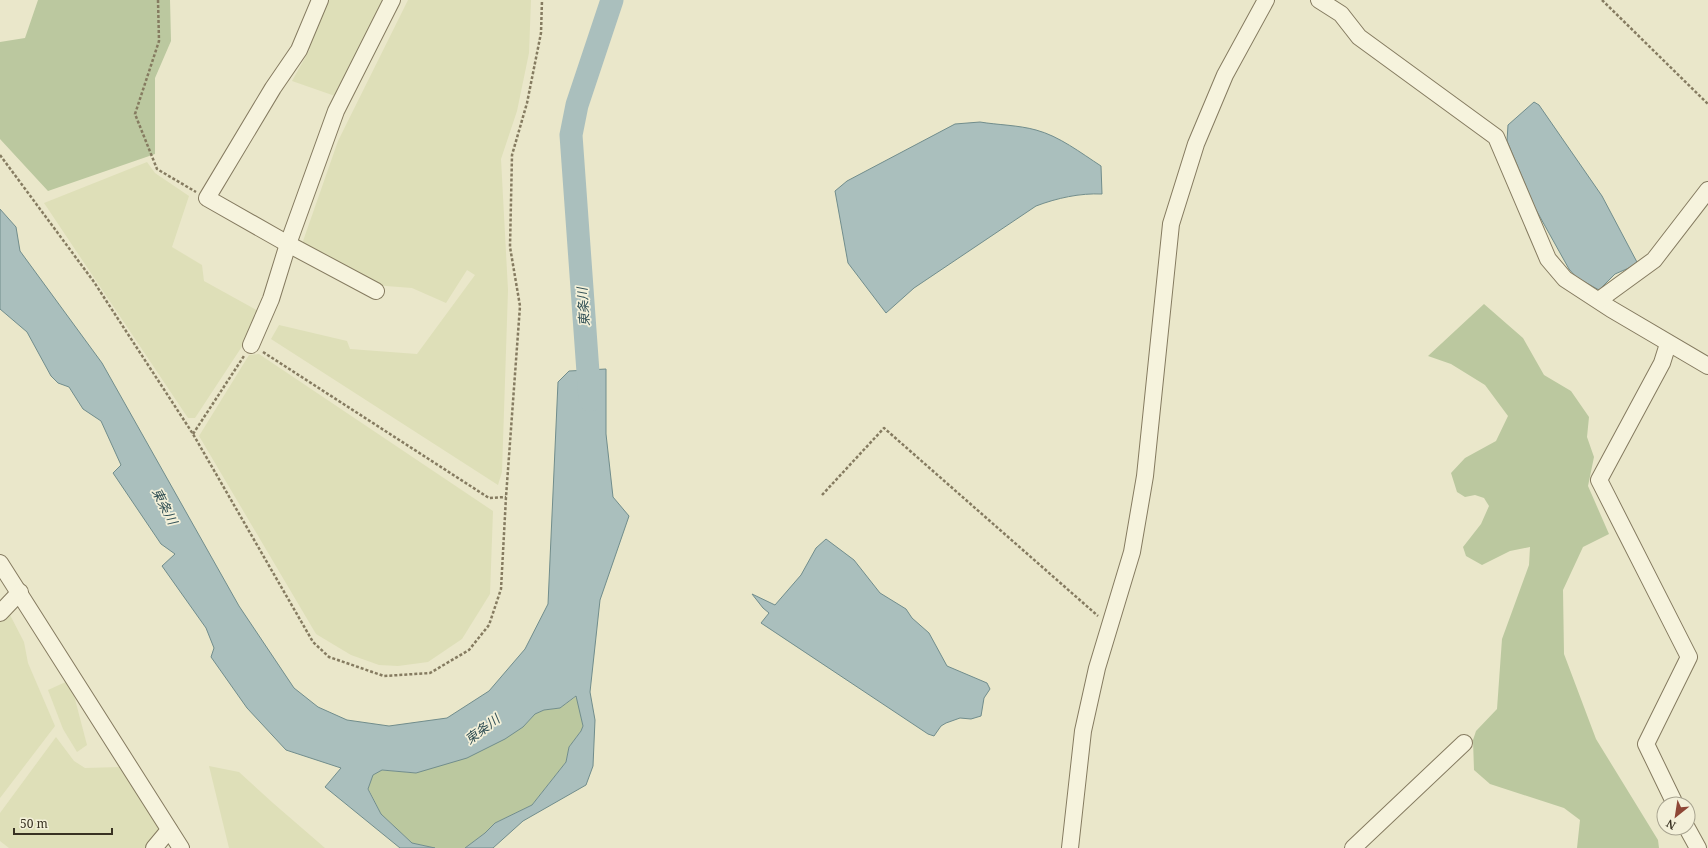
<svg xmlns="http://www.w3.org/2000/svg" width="1708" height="848" viewBox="0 0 1708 848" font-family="'Noto Serif','Noto Sans JP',serif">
  <rect width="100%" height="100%" fill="#eae7ca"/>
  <g fill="#dedfb8">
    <path d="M325,0h58l-48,96 -43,-15 18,-32 -6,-1z"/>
    <path d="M408,0h123l-2,53 -12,58 -16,48 7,131 -6,182 -4,13 -227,-146 8,-14 68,16 3,8 67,5 58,-79 -8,-5 -21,33 -34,-15 -39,-3 -71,-41 36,-103z"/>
    <path d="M147,162l8,11 34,23 -17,51 30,18 2,16 56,31 -19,36 -46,70h-7l-144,-215z"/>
    <path d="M259,354l234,157 -3,83 -28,45 -34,23 -30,4 -19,-1 -28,-10 -35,-21 -117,-198 50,-81z"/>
    <path d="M9,613l15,29 4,21 27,63 -55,72v-176z"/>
    <path d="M70,680l17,65 -10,7 -14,-23 -15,-39z"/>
    <path d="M56,737l18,24 11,7 35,-1 38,55v11l-12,15h-137l-9,-7v-28z"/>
    <path d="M209,766l30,6 34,31 52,45h-96z"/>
  </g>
  <g fill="#bbc89f">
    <path d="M38,0h132l1,41 -16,37v76l-107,37 -48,-52v-97l25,-4z"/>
    <path d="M1484,304l39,34 21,37 27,16 18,26 -2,20 7,20 -6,29 21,48 -26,13 -20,43 1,64 32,85 62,101 1,8h-82l3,-28 -16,-12 -74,-24 -16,-14 -1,-30 3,-9 21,-22 5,-70 27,-74 1,-18 -20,4 -28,14 -16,-9 -3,-9 18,-23 8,-18 -5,-8 -9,-3 -10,2 -8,-5 -6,-19 14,-15 31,-17 12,-25 -23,-31 -34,-21 -23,-8z"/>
    <path d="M577,696l6,30 -2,5 -12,16 -3,15 -34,43 -37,18 -10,10 -20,15h-30l-23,-5 -31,-29 -13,-26 5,-13 8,-5 35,3 107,-46 12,-13 9,-4 16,-2z"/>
  </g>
  <g fill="#aabfbd" stroke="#718d8c">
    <path d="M1534,102l5,3 63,91 36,68 -23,10 -16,16 -23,-13 -7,-8 -34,-61 -28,-67 1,-16z"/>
    <path d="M980,122c18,3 38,3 56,8 23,6 45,23 65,36l1,28c-22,-1 -45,4 -66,12l-122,82 -28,25 -38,-50 -13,-72 12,-10 108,-57z"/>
    <path d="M0,209l16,18 4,24 82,112 137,243 55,82 24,19 29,13 42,6 58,-8 42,-27 36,-42 23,-45 10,-222 11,-11 37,-2v65l7,63 16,19 -29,84 -10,92 5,28 -2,46 -7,19 -63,36 -30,27h-28l20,-15 10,-10 37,-18 34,-43 3,-15 12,-16 2,-5 -7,-30 -16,12 -16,2 -9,4 -12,13 -18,12 -38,19 -51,15 -34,-3 -9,5 -5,14 13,25 31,29 23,5h-35l-75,-61 16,-19 -55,-18 -39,-42 -36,-51 3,-9 -8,-20 -44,-62 13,-12 -14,-10 -48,-71 8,-8 -20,-44 -18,-12 -14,-22 -11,-4 -7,-7 -24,-44 -27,-23z"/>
    <path d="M826,539l28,21 26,33 26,16 6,9 17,15 18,33 40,17 3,6 -6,9 -3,18 -10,3 -11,-1 -14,5 -5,3 -7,10 -6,-2 -167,-111 8,-10 -6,-5 -11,-14 23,11 26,-30 15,-27z"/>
  </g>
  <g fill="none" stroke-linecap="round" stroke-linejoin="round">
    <path stroke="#aabfbd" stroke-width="23" d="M590,400l-19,-265 6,-30 35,-105"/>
    <g stroke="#857b60" stroke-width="18">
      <g id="minor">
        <path d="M320,0l-21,50 -26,38 -66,110 81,46 88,47"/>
        <path d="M1319,0l22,14 18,23 137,100 52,122 17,20 46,30 97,57"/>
        <path d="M1599,300l55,-40 54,-70"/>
        <path d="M1668,344l-6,19 -63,117 90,177 -43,87 29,60"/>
        <path d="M251,345l20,-46 17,-55 48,-133 56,-111"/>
        <path d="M0,563l181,285"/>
        <path d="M0,613l20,-21"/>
        <path d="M1687,828l11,20"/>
        <path d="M154,848l15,-18"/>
        <path d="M1070,848l13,-117 14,-63 35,-116 13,-76 26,-252 25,-80 29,-69 41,-75"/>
        <path d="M1353,848l111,-105"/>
      </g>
    </g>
    <g stroke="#857b60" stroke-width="2.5" stroke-dasharray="3 2" stroke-linecap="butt">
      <path d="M158,0l1,41 -24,73 22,55 39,23"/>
      <path d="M1602,0l106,104"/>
      <path d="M0,155l94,127 99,152 120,208 16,15 55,19 46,-3 39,-23 20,-25 12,-36 5,-92 14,-191 -10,-59 2,-92 15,-52 14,-70 1,-33"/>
      <path d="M263,352l226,146 17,-1"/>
      <path d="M193,434l51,-78"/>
      <path d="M822,495l62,-67 214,188"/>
    </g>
    <use href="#minor" stroke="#f6f3dd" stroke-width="16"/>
  </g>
  <g text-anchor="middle" stroke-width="3.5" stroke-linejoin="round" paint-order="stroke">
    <g font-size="13" font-style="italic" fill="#335156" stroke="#f3f0d9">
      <text transform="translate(583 307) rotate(-94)" y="5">東条川</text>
      <text transform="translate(165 506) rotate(63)" y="5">東条川</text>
      <text transform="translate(482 729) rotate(-37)" y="5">東条川</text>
    </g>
  </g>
  <g transform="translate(1676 816) rotate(210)"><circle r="19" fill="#f3f0d9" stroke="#a8a490"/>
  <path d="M0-3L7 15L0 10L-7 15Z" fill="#8e4736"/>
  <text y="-6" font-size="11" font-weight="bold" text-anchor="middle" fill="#383122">N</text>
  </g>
  <path d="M14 828v6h98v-6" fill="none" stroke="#383122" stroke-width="2"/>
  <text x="20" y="828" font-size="12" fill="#383122" stroke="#f3f0d9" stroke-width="3" paint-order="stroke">50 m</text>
</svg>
